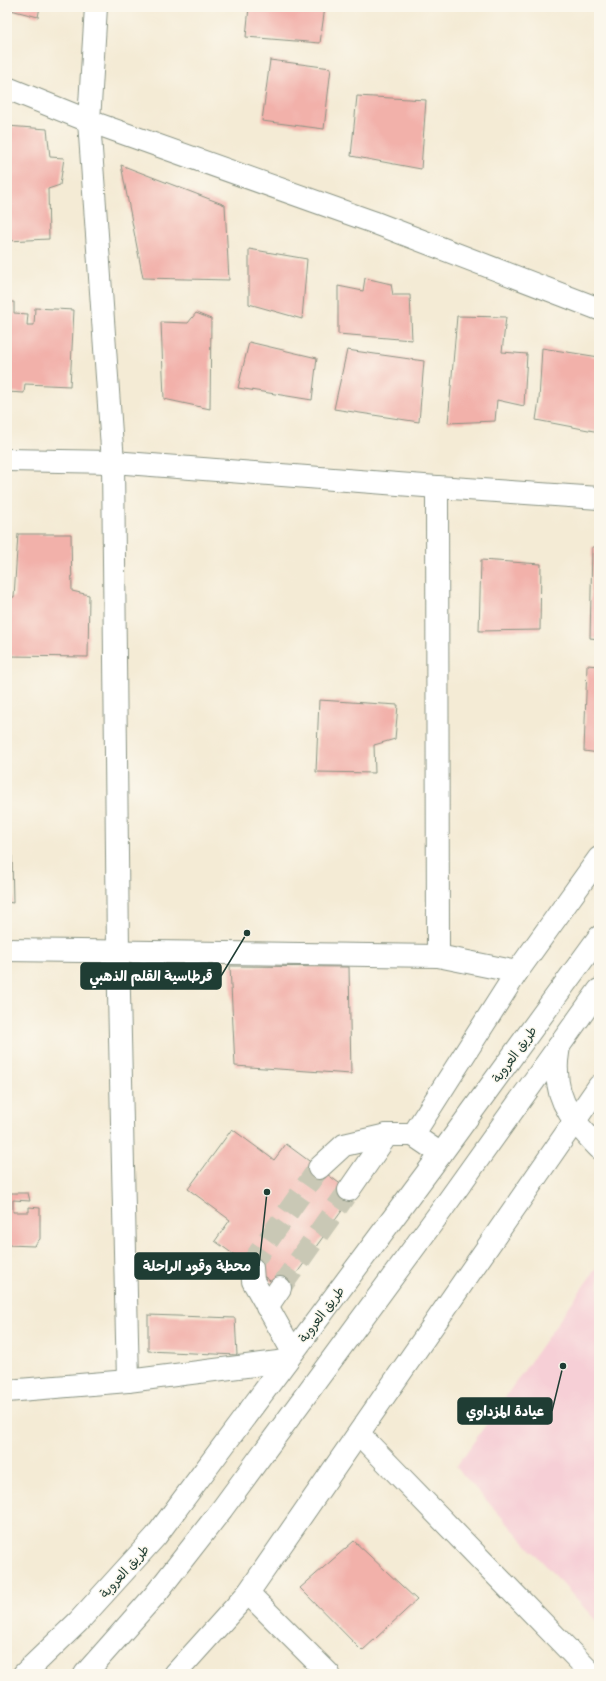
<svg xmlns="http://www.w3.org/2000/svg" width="606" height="1681" viewBox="0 0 606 1681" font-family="Sriracha,'Playpen Sans Arabic',sans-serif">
  <rect width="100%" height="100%" fill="#fbf7ec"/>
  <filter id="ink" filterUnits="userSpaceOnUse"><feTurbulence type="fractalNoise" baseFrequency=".025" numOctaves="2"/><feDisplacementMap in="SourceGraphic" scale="8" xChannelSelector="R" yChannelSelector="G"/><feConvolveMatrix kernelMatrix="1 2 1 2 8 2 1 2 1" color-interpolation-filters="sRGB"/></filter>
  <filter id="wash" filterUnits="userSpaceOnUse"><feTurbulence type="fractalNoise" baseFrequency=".012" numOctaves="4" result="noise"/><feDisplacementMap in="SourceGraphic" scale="16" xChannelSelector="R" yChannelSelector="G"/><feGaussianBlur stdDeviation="0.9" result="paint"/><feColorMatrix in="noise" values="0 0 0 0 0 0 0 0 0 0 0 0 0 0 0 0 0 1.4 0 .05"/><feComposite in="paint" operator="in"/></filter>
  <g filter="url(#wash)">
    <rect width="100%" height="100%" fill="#f4ebd5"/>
    <path fill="#f6cfd6" d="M599,1264v360l-143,-157z"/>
    <g id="blocks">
      <g fill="#f2b1aa">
        <path d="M7,7h33l-2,10 -31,-8z"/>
        <path d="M249,7h76l-5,36 -74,-6z"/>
        <path d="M270,60l61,8 -7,61 -62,-8z"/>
        <path d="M357,96l69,4 -5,69 -70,-13z"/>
        <path d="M7,126l40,3 3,28 14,1 -4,27 -12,4 1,50 -42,2z"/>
        <path d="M121,165l104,40 4,75 -86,-2z"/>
        <path d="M249,249l58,10 -5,60 -53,-15z"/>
        <path d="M365,278l26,6 2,11h17l2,45 -74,-6v-48l25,5z"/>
        <path d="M7,302h7v11l14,1 -1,11h7l1,-17 39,2 -4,76 -45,-2 -1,9 -17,-1z"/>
        <path d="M196,313l15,6 -1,90 -46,-10 -3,-77 27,1z"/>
        <path d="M457,316l49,1 -4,35 25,2 -3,52 -27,-6 -2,21 -47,2z"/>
        <path d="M249,342l68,16 -5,42 -74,-12z"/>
        <path d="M542,348l57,9v75l-63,-12 3,-20z"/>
        <path d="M347,350l77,11 -5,61 -85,-13z"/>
        <path d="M18,534h53l1,57 17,4 -1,62 -81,-1v-58l7,-1z"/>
        <path d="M592,547h7v92l-9,-1z"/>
        <path d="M481,560l60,4 -1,66 -61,1z"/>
        <path d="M587,665l12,1v87l-15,-2z"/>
        <path d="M319,700l79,5 -3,34 -21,6 1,28 -59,-1z"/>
        <path d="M7,856h5l1,47 -6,-1z"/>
        <path d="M230,966l119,1 2,107 -116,-8z"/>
        <path d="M232,1129l42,31 12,-16 68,50 -70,97 -69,-50 15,-21 -42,-31z"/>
        <path d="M7,1193h21l2,8 -17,-1v12h16v-5l11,1v31l-6,7 -27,-1z"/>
        <path d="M148,1315l87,3 2,37 -89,-4z"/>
        <path d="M354,1541l63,59 -55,51 -62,-63z"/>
      </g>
    </g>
  </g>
  <g filter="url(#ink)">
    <use href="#blocks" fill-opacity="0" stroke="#8a9484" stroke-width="1"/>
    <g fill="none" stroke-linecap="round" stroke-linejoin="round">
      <g stroke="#c9c8b5" stroke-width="22" stroke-dasharray="22 11" stroke-linecap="butt">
        <path d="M252,1268l2,-8 65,-92"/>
        <path d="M280,1288l69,-98"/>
      </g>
      <g stroke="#8a9484" stroke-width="24">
        <g id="minor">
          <path d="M96,7l-7,114 24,341 5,489 10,430"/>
          <path d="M7,88l82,33 284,101 226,87"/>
          <path d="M7,460l106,2 324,25 162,11"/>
          <path d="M437,487l1,469"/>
          <path d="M7,950l431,6 79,16"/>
          <path d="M559,1046c-1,8 -3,16 -2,25 0,34 20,54 42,77"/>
          <path d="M413,1135l104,-163 82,-114"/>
          <path d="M319,1168l25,-23 43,-10h26l28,19"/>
          <path d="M349,1190l38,-55"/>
          <path d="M252,1268l1,13 40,71"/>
          <path d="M267,1307l13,-19"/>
          <path d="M7,1391l121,-10 158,-20"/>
          <path d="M359,1434l233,240"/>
          <path d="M248,1593l81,81"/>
          <path d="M175,1674l73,-81 351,-507"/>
        </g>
      </g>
      <g stroke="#8a9484" stroke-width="24">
        <g id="highway">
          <path d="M24,1674l54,-52 78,-86 285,-382 158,-217"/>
          <path d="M85,1674l69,-78 68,-87 219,-298 158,-221"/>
        </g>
      </g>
      <use href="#minor" stroke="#fff" stroke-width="22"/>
      <use href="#highway" stroke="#fff" stroke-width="22"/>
    </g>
  </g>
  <g text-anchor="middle" stroke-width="3" stroke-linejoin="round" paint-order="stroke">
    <g font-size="13" fill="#1f3d34" stroke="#fbf7ec">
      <text transform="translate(514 1054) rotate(-54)" y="5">طريق العروبة</text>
      <text transform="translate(321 1314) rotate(-53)" y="5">طريق العروبة</text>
      <text transform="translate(124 1571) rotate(-48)" y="5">طريق العروبة</text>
    </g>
  </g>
  <path fill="none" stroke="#1f3d34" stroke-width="1.5" d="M247 933L221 976M267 1192L259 1266M563 1366L552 1411"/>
  <g fill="#1f3d34" stroke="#fbf7ec" stroke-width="1.5">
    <circle cx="247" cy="933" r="4"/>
    <circle cx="267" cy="1192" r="4"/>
    <circle cx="563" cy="1366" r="4"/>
  </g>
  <g fill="#1f3d34" stroke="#1f3d34" stroke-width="1.5">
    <rect x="81" y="963" width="140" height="26" rx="4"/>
    <rect x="135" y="1253" width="124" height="26" rx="4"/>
    <rect x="458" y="1398" width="94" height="26" rx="4"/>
  </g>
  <g font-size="14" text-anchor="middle" font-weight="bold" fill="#fff">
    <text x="151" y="981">قرطاسية القلم الذهبي</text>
    <text x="197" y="1271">محطة وقود الراحلة</text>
    <text x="505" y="1416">عيادة المزداوي</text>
  </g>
  <rect width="606" height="1681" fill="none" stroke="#fbf7ec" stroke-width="24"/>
</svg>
